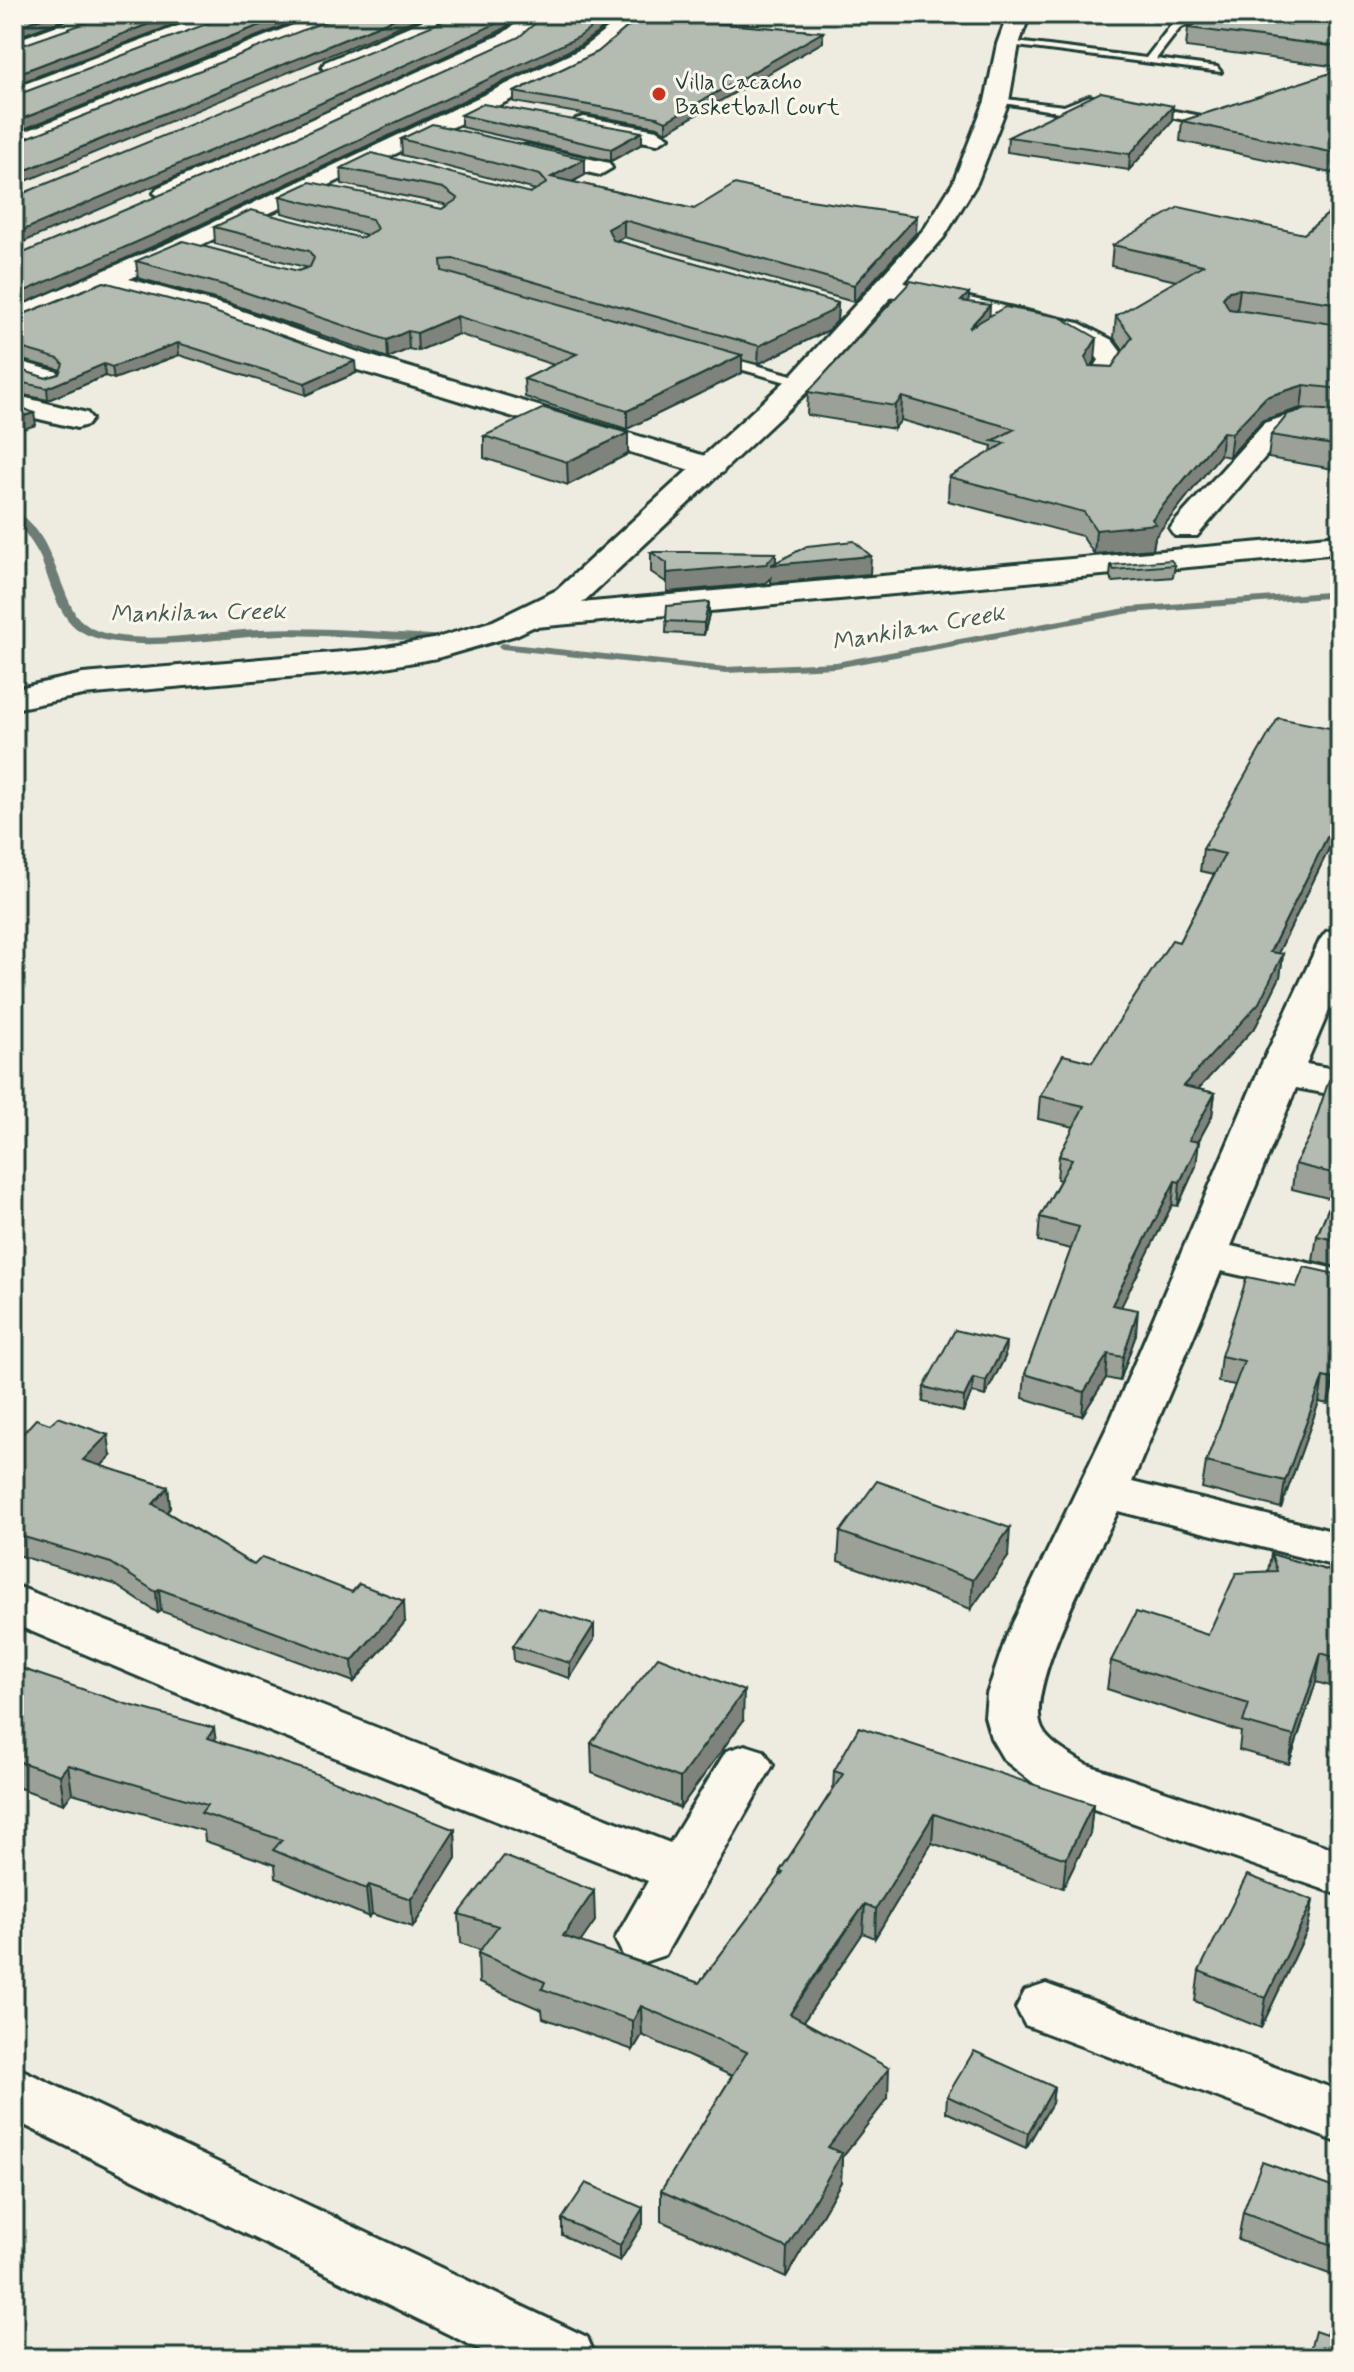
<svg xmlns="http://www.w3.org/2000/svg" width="1354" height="2372" viewBox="0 0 1354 2372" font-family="Mynerve,sans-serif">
  <rect width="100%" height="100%" fill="#eeece1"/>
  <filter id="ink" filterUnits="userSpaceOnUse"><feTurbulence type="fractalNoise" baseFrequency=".0125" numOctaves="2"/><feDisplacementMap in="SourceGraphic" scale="16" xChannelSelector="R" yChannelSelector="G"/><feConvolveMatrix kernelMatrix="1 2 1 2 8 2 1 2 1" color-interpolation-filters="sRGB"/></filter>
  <g filter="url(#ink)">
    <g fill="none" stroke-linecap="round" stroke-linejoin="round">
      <g fill="#6c7d74" fill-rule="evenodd">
        <path d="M14,510c36,19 43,72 62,105 10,12 21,17 37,20 48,8 99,-4 147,-6 64,-3 128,4 191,7l5,3 -5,3c-55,-2 -110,-6 -165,-7 -53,0 -162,23 -206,-4 -23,-15 -30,-50 -40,-74 -6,-14 -26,-36 -26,-47z"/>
        <path d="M1340,591v6l-209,16 -295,55 -110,5 -224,-24 -5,-3 5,-3 224,24 110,-5 295,-55z"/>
      </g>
      <g stroke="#1f3d34" stroke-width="6">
        <g id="lane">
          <path d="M1192,14h14l-26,14 -24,31 61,8 4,5 -219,-28 6,-3 138,17 26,-34z"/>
          <path d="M1089,96l4,1v4l-28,12 -74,-12 6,-3 67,8z"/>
          <path d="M1142,105l70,13 6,4 -6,4 -74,-16 -2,-2z"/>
          <path d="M716,354l90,25 2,3 -7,4 -90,-25 -2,-3z"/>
        </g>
      </g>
      <g stroke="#1f3d34" stroke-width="6">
        <g id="street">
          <path d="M88,14h31l-3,5 -102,37v-15z"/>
          <path d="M210,14h31l-3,5 -224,84v-15z"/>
          <path d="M321,14h30l-3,5 -334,132v-15z"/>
          <path d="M438,14h29l-3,5 -123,53h-16l-3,-5 3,-5z"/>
          <path d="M529,14h24l-35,30 -343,154 -9,2 -12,-7 3,-5 345,-154z"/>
          <path d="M627,14h24l-54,45 -468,220 99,27 133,47 361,108 4,6 -4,6h-22l-359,-108 -133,-47 -103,-28 -91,37v-18l159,-68 408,-192z"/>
          <path d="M584,117l73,13 12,7 -12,7 -81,-15 -4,-5 4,-5z"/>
          <path d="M528,145l81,18 3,5 -12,7 -81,-18 -3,-5 3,-5z"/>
          <path d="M886,279l193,44 33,17 15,20 -17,27h-20l-4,-6 13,-21c-27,-35 -174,-55 -222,-67l-4,-6 4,-6z"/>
          <path d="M14,360l44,12 4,6 -4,6 -10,3 -34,-10z"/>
          <path d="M14,395l73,18 5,6 -5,6 -10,3 -63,-15z"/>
          <path d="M1302,411l38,3v18l-36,-3 -20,6 -87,101h-22l-5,-7 5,-7 89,-99z"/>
          <path d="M1340,535v18l-804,74 -12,-3 -5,-7 5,-7 12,-3z"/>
          <path d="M1340,928v57l-34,79 34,6v26l-44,-8 -65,158 109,24v28l-119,-27 -89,211 208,51v34l-222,-56c-20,41 -95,178 -76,218 7,15 29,26 43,35l255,87v44l-295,-103 -41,-32 -13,-22 -6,-21 2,-23 20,-59 103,-214 148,-349 62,-132 6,-8z"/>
          <path d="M14,1585l656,258 56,-92 19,-6 19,6 9,14 -108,190 -21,7 -21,-7 -8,-16 33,-58 -402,-159 -232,-98z"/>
          <path d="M1046,1984l294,107v52l-315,-118 -9,-17 9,-17z"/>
          <path d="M14,2066l573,271 9,21h-99l-483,-238z"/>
        </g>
      </g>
      <g stroke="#1f3d34" stroke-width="6">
        <path id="secondary" d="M1008,14h22l-11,30 -10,57 -32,82 -33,54 -133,151 -230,216 -65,31 -79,23 -69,12 -285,25 -69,14v-20l69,-15 285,-24 65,-11 60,-18 64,-31 234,-214 134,-148 28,-45 32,-82 12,-57z"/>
      </g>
      <use href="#lane" fill="#fbf7ec" fill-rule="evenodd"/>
      <use href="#street" fill="#fbf7ec" fill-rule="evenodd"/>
      <use href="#secondary" fill="#fbf7ec" fill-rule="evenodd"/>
    </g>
    <g fill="#9ba197" stroke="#1f3d34" stroke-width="2">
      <path d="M643,14h41l-8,6 147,12v10l-157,90 -8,-5 -144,-25v-10l84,-40z"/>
      <path d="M1340,14v53l-154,-20 2,-19z"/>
      <path d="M1340,70v105l-160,-34 2,-20z"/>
      <path d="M1173,106l-1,16 -43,48 -122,-18 1,-15z"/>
      <path d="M461,115l181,29 -31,17 -150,-34z"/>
      <path d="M401,139l184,20v16l-12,7 121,27 222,24 -62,69 -230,-65 -7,4 221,62 -1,18 -8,9 -71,34 -16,-4v13l-115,56 -102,-32 -1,-18 30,-14 -96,-31 -40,17 -9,-2 -21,9 -159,-55 -91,-25 -2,-17 162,10 11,-3 -94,-24 -1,-17 147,11 6,-3 -85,-22 -2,-17 162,13 4,-3 -2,-2 -102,-20 -1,-16 189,25 6,-3 -134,-35z"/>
      <path d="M1340,204v266l-72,-12 3,-23 40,-26 -10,-1 -38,12 -34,37 -9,-2 -65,82 -2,12 -59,5 -12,-18 -134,-35 1,-24 42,-25 1,-6 -91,-26 -7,9 -87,-14 1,-23 160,-90 21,14 106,45 -3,5 20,1 11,-17 -9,-12 2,-22 60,-35 -65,-15 2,-21 191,-11z"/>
      <path d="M104,282l252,91 -50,22 -127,-40 -65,24 -9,-3 -57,24 -34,-7v-25l32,10 13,-4 2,-4 -47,-12v-40z"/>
      <path d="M484,436l144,18 -60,31 -84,-27z"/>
      <path d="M651,552l125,1v9l94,12 -99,9v-5l-5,5 -99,9v-9l-16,-11z"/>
      <path d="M1111,565h64l-2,12 -60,5 -3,-5z"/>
      <path d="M667,606l42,8 -5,21 -38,-2z"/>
      <path d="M1340,730v96l-62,127 5,1 -3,23 -24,49 -58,63 17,4 -3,23 -14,26 -2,24 -18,40 -6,-1 -51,101 15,28 -16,47 -14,-3 -24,38 -59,-18 2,-24 46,-125 -33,-8 2,-24 20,-37 -3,-1 2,-23 15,-29 -36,-8 2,-23 52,-34 87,-120 35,-68 -14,-3 3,-22z"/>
      <path d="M1340,1083v185l-27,-7 4,-25 15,-37 -40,-10 3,-25z"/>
      <path d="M1340,1275v84l-12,45 -9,-2 -38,106 -79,-20 4,-26 29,-77 -17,-3 3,-26 75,-69z"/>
      <path d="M1005,1357l-20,39 -13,-4 -9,20 -40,-10 1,-15z"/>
      <path d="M14,1443l97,13 -10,10 67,21 2,21 -3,4 87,53 151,57 -51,60 -193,-71 -3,2 -44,-29 -100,-30z"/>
      <path d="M840,1532l168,25 -37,52 -133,-48z"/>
      <path d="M1271,1554l69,20v115l-24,-7 -27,82 -50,-14 2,-18 -134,-43 4,-28 97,-26 60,-64z"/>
      <path d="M594,1625v15l-24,38 -56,-17 -1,-15z"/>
      <path d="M14,1659l1,7 440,164 1,28 -43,69 -41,-13 -3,3 -93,-39 -1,-13 -70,-24 -1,-10 -132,-38 -8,11 -50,-18z"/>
      <path d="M743,1721l-63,87 -88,-35 -1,-30z"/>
      <path d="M834,1771l259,33 -3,30 -27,54 -131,-45 -57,95 -12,-5 -59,88 84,77 -46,59 -1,25 -55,95 -125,-56v-30l71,-115 -90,-41 -9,15 -90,-32 -1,-8 -63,-27 -1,-30 2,-3 -19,-7 -2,-29 136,7 -15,21 119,41 81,-107v-5l53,-82z"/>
      <path d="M1313,1900l-6,31 -46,97 -66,-27 4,-30z"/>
      <path d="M1054,2087l-2,16 -26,45 -80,-36 1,-16z"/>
      <path d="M1340,2190v88l-102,-38 5,-28z"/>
      <path d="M643,2208v16l-23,37 -58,-26v-16z"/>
    </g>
    <g fill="#7e837b" stroke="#1f3d34" stroke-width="2">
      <path d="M52,14h28l-66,24v-10z"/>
      <path d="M175,14h27l-188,71v-10z"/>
      <path d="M288,14h25l-299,119v-11z"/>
      <path d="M406,14h23l-415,172v-11z"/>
      <path d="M511,14h13l-24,17 -204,94 -282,121v-12z"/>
      <path d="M610,14h13l-44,32 -407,192 -158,70v-12z"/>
      <path d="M671,14h13l-19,15 -1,-10z"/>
      <path d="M823,32v10l-157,90v-11z"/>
      <path d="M1173,106l-1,16 -43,48 1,-16z"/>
      <path d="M642,132v12l-31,17v-12z"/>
      <path d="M585,159v16l-34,18v-16z"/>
      <path d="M917,216l-1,17 -62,69v-17z"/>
      <path d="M624,220v17l-16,8v-16z"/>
      <path d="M1240,289l-3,22 -11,2 -3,-15 6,-7z"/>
      <path d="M969,293l-1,22 -7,-14z"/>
      <path d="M838,303l-1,18 -8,9 -71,34 1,-18z"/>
      <path d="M990,305l-1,22 -20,1z"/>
      <path d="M457,316l1,18 -40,17 -1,-18z"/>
      <path d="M408,331l1,18 -21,9 -1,-18z"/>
      <path d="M1097,338l-2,23 -12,18 2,-22z"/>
      <path d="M178,343l1,12 -65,24 -2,-12z"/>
      <path d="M742,355v18l-115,56v-18z"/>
      <path d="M355,361l1,12 -50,22 -1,-12z"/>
      <path d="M104,364l1,12 -57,24 -1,-12z"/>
      <path d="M1304,385l-3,23 -38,12 -34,37 3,-24 34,-36z"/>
      <path d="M902,397l-1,23 -7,9 1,-23z"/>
      <path d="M34,413l2,12 -22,7v-13z"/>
      <path d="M1223,432l-3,23 -65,82 -2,12 -59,5 2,-24 56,-11z"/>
      <path d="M628,433v21l-60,31 -1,-23z"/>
      <path d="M776,553v11l95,-8 -1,18 -99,9v-5l-5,5 -99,9v-19z"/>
      <path d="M709,602v12l-5,21v-12z"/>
      <path d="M1340,811v15l-72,148 2,-22z"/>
      <path d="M1283,954l-3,23 -24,49 -76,83 3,-23z"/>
      <path d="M1215,1093l-3,23 -26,48 3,-24z"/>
      <path d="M1199,1142l-3,24 -18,40 2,-24z"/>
      <path d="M1175,1181l-3,24 -62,124 2,-24z"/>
      <path d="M1138,1310l-2,24 -16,47 3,-24z"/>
      <path d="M1006,1342l-1,15 -20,39 1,-15z"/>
      <path d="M1340,1349v10l-12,45 4,-25z"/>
      <path d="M1108,1354l-2,24 -24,38 2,-24z"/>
      <path d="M1323,1377l-4,25 -38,106 4,-27z"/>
      <path d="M973,1378l-1,14 -9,20 1,-15z"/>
      <path d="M108,1435l3,21 -25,25 -3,-21z"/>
      <path d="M168,1487l2,21 -14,17 -3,-21z"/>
      <path d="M1010,1528l-2,29 -37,52 2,-29z"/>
      <path d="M159,1589l2,22 -3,2 -2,-21z"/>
      <path d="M404,1601l1,21 -51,60 -2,-21z"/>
      <path d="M594,1625v15l-24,38v-15z"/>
      <path d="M1321,1653l-5,29 -27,82 5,-28z"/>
      <path d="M744,1691l-1,30 -63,87v-30z"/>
      <path d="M214,1728l4,28 -10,-18z"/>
      <path d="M68,1765l4,28 -8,11 -4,-29z"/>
      <path d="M1093,1804l-3,30 -27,54 3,-29z"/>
      <path d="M934,1814l-2,29 -57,95 1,-29z"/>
      <path d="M455,1830l1,28 -43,69 -2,-28z"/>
      <path d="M369,1885l3,29 -3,3 -3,-28z"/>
      <path d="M594,1891l1,30 -31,45 -1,-30z"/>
      <path d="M1313,1900l-6,31 -46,97 5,-30z"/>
      <path d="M865,1904l-2,29 -74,110 1,-29z"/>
      <path d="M641,2006l1,29 -9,15v-29z"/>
      <path d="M889,2068l-1,30 -46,59 -1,25 -55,95 1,-29 41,-101z"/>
      <path d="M1054,2087l-2,16 -26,45 2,-15z"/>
      <path d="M643,2208v16l-23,37v-16z"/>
    </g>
    <g fill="#b4bbb0" stroke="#1f3d34" stroke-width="2">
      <path d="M26,14h26l-38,14v-10z"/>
      <path d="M111,14h64l-161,61v-27z"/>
      <path d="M233,14h55l-274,108v-26z"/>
      <path d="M344,14h62l-392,161v-32z"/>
      <path d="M460,14h51l-11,8 -205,93 -281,119v-37z"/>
      <path d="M546,14h64l-31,23 -408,190 -157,69v-39l299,-127 206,-93z"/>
      <path d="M643,14h28l-7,5 159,13 -157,89 -9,-4 -143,-25 84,-40z"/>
      <path d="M1214,14h126v33l-152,-19z"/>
      <path d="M1340,70v84l-158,-33z"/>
      <path d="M1101,92l72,14 -43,48 -122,-17z"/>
      <path d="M483,104l159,28 -31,17 -150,-34z"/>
      <path d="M432,124l153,35 -34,18 143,32 41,-25 55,13 127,19 -63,69 -230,-65 -16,9 5,11 225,63 -8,9 -71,34 -305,-87 -13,1 1,11 300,84 -115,56 -103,-32 53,-25 -120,-38 -40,17 -9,-2 -21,9 -160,-54 -91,-25 47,-20 115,30 12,-4 4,-9 -5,-7 -95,-24 37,-17 110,28 16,-9 -5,-10 -92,-23 30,-14 132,27 16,-10 -15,-11 -102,-20 31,-15 158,40 17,-10 -7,-8 -139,-36z"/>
      <path d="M1340,204v100l-100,-15 -11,2 -6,7 6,11 111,16v64l-36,-4 -38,12 -34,36 -9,-1 -71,87 4,5 -60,6 -12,-18 -135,-35 56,-34 -13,-2 23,-12 -113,-32 -7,9 -87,-14 103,-111 58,12 -8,8 29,4 -21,23 36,-21 55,10 37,21 -12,19 4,9 23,1 20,-30 -16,-21 87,-51 -90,-20 66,-38 125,27z"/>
      <path d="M104,282l102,27 149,52 -50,22 -127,-40 -66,24 -8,-3 -57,24 -33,-7v-13l32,10 13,-4 4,-10 -4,-5 -45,-13v-28z"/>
      <path d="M14,404l20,9 -20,6z"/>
      <path d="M544,408l84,25 -61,29 -83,-26z"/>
      <path d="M1307,409l33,2v35l-69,-11 17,-21z"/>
      <path d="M854,541l17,15 -100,9 36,-19z"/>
      <path d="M651,552h40l85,1 -10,11 -99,9v-10z"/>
      <path d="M1171,560l4,5 -61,5 -3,-5z"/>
      <path d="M709,602l-5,21 -38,-2 1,-15z"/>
      <path d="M1278,718l62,12v10l-4,7 4,1v63l-70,141 13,2 -24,49 -76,83 32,7 -26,47 10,2 -19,40 -5,-1 -63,124 26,5 -15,47 -15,-3 -24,38 -59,-18 54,-147 -39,-10 32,-58 -13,-3 25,-50 -44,-10 23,-41 29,7 80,-122 7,2 46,-88 -22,-5z"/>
      <path d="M1329,1080l11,3v92l-45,-11 15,-28z"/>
      <path d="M1340,1180v61l-23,-5z"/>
      <path d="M1304,1267l36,8v74l-8,30 -9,-2 -38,104 -79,-19 38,-101 -23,-5 26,-79 49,10z"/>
      <path d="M955,1330l51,12 -20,39 -13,-3 -9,19 -40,-10z"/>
      <path d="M58,1417l50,18 -25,25 85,27 -15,17 101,61 8,-8 90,35 7,-8 45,17 -52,60 -193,-72 -3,3 -45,-29 -97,-29v-91l22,-24 14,5z"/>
      <path d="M877,1481l133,47 -37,52 -133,-48z"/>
      <path d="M1271,1554l69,20v85l-19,-6 -27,83 -51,-14 6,-18 -138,-43 25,-49 72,23 28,-62 41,-2z"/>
      <path d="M538,1608l56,17 -24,38 -57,-17z"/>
      <path d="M658,1657l86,34 -64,87 -89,-35z"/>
      <path d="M14,1666l112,38 88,24 -6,10 101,33 146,59 -44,69 -42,-14 -3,4 -93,-39 9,-10 -81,-27 6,-8 -139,-40 -8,10 -46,-15z"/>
      <path d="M859,1727l234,77 -27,55 -132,-45 -58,95 -11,-5 -38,53 -37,57 99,54 -61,79 14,6 -55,95 -126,-57 86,-139 -106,-46 -8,15 -91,-32 3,-7 -67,-29 20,-27 -39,-12 45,-58 90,35 -31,45 136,47 84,-111 -3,-1 63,-97 -9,-3z"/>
      <path d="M1247,1875l66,25 -47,98 -67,-27z"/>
      <path d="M974,2051l80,36 -26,46 -81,-37z"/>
      <path d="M1262,2162l78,28v58l-97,-36z"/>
      <path d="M586,2183l57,25 -23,37 -58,-26z"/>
      <path d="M1340,2293v65h-32l7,-27 11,4z"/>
    </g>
  </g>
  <circle fill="#c8321e" stroke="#fbf7ec" stroke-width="3" cx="659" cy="94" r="8"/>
  <g text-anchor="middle" stroke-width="6" stroke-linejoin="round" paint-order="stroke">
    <g font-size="22" fill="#1f3d34" stroke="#fbf7ec" text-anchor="start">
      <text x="675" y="89">Villa Cacacho<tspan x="675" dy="25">Basketball Court</tspan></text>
    </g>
    <g font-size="24" font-style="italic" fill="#455d54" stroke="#fbf7ec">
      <text transform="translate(198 612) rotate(-1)" y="8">Mankilam Creek</text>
      <text transform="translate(918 627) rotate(-10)" y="8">Mankilam Creek</text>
    </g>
  </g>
  <rect width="1354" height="2372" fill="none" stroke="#fbf7ec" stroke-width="48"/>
  <rect x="24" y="24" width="1306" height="2324" fill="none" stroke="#1f3d34" stroke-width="3" filter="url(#ink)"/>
</svg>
